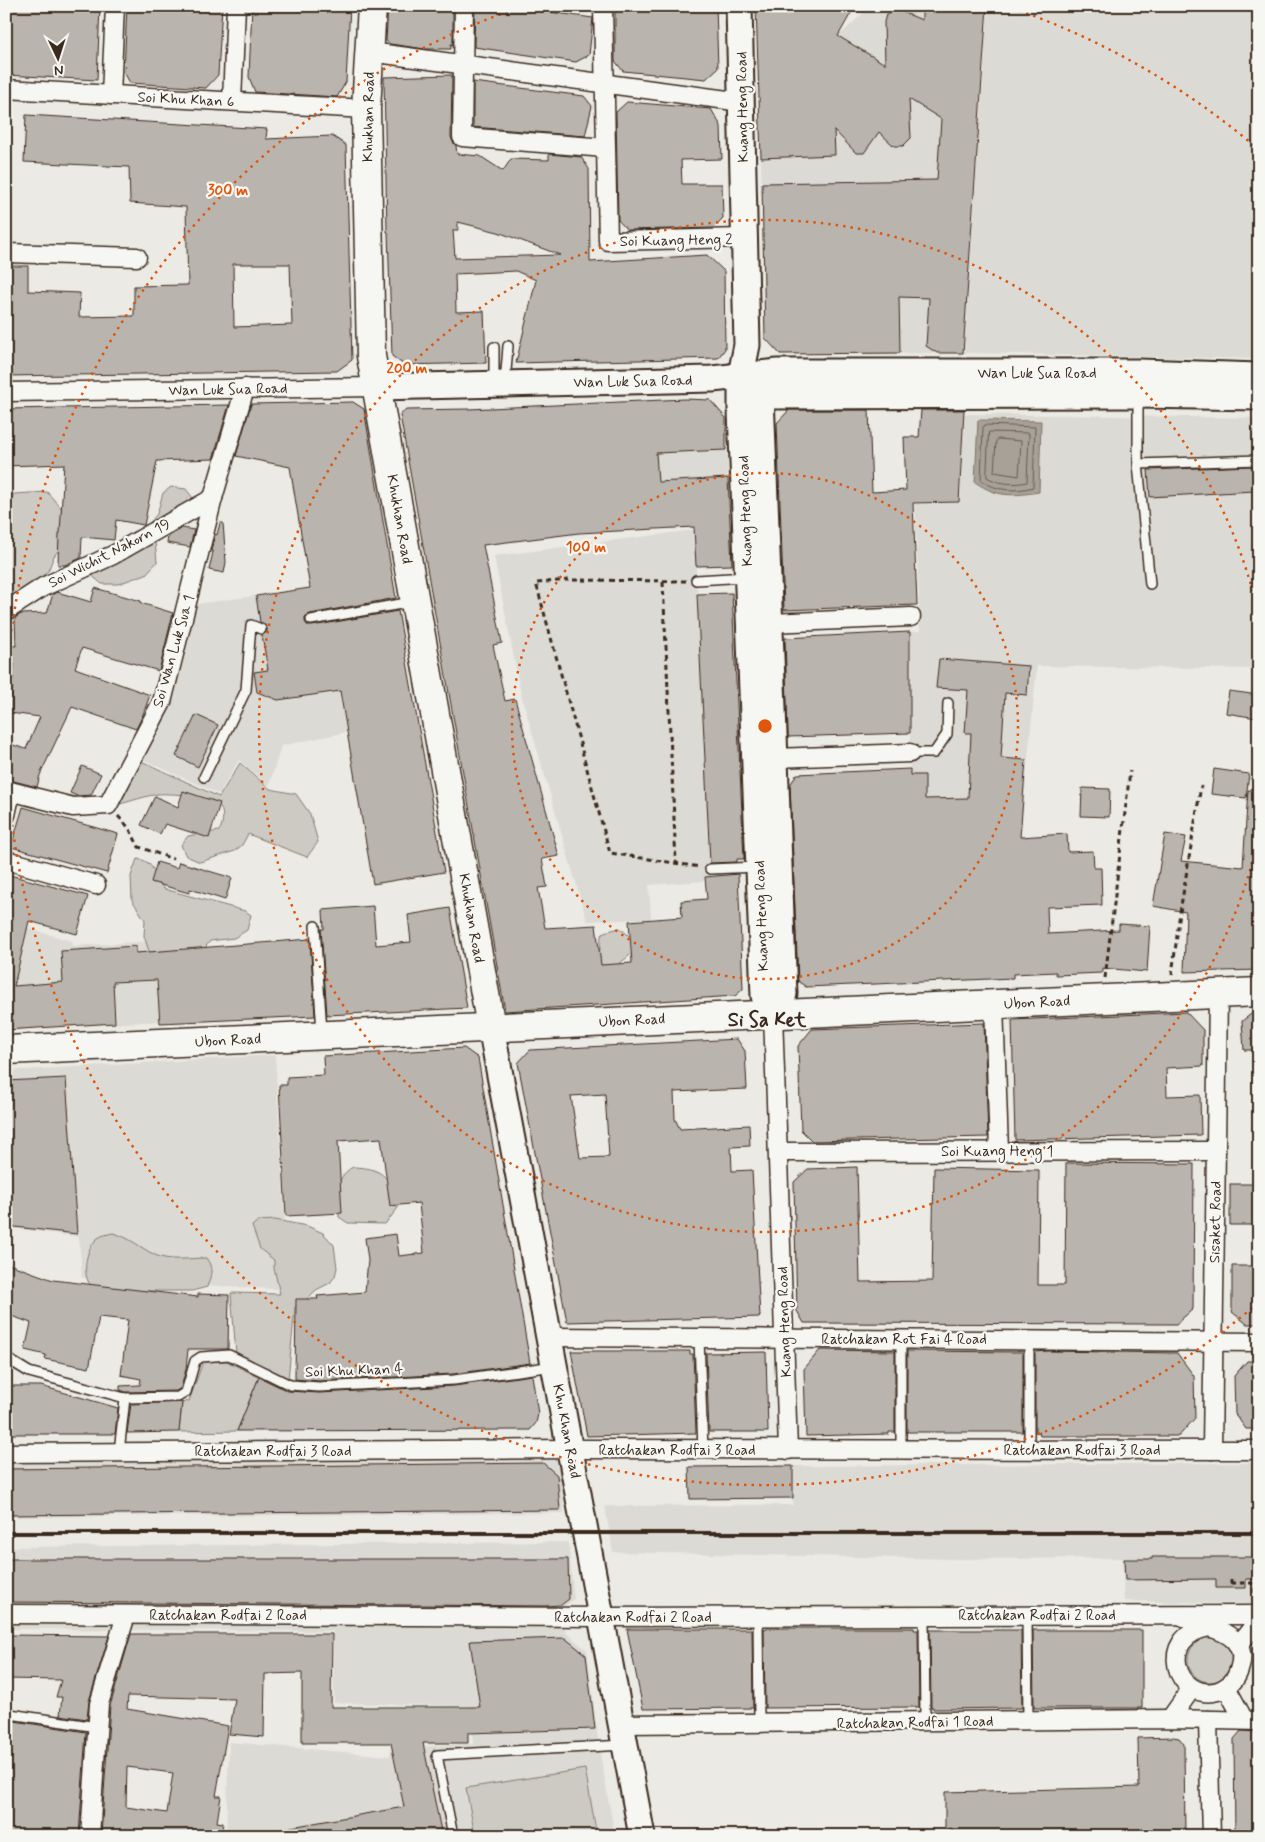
<svg xmlns="http://www.w3.org/2000/svg" width="1265" height="1842" viewBox="0 0 1265 1842" font-family="Mynerve,sans-serif">
  <rect width="100%" height="100%" fill="#ebeae5"/>
  <filter id="ink" filterUnits="userSpaceOnUse"><feTurbulence type="fractalNoise" baseFrequency=".02" numOctaves="2"/><feDisplacementMap in="SourceGraphic" scale="10" xChannelSelector="R" yChannelSelector="G"/><feConvolveMatrix kernelMatrix="1 2 1 2 8 2 1 2 1" color-interpolation-filters="sRGB"/></filter>
  <g filter="url(#ink)">
    <g fill="#dcdad4">
      <path d="M871,6h116l-24,347 -183,1 -15,-16 -4,-180 55,-139 26,14z"/>
      <path d="M988,6h271v353l-295,-6z"/>
      <path d="M964,414l295,4v251l-222,-3 -17,174 -111,17 2,-225 9,-1 -5,-127 45,-1z"/>
      <path d="M727,450l1,28 -70,4 -2,-29z"/>
      <path d="M694,530l17,346 -6,1v4l-56,4 2,34 -64,2 -66,-227 -27,-138z"/>
      <path d="M392,574l8,44 -72,14 19,100 -66,14 -12,40 -30,-26 -20,34 -77,-35 29,-54 25,-101 110,-15z"/>
      <path d="M27,928l45,13 1,5 82,-5 5,80 -154,9v-11z"/>
      <path d="M275,1055l14,235 -207,-12 -3,-41 -73,-10v-156z"/>
      <path d="M561,1457l3,56 -558,4v-57z"/>
      <path d="M1259,1463v141l-135,-3 -2,-43 -165,1 -344,-7 -8,-46 188,-1v-39z"/>
      <path d="M568,1542l6,57 -12,9 3,24 22,18 12,98 16,88h-389l3,-94 161,14 1,-8 83,-4 -4,-38 -136,-3 -1,-72 -327,-2v-82z"/>
    </g>
    <g fill="#cdcac4" stroke="#847a71">
      <path d="M171,487l15,2 7,9 -5,18 -30,16 -3,10 2,20 -11,12 -28,10h-16l-12,-10v-17l14,-9 19,-6 9,-10 14,-4 11,-14 6,-21z"/>
      <path d="M47,492l22,25v20l-15,19 -6,15 -29,25 -13,3v-96l8,-9z"/>
      <path d="M141,761l78,36 21,-34 30,26 26,5 14,20 8,28 -11,15 -59,-23 -6,11 -7,6 -35,11 -14,-6 -5,-11 7,-9 31,-5c5,-8 6,-22 -3,-29 -10,-6 -46,-9 -58,-8 -13,2 -26,7 -38,10z"/>
      <path d="M137,859c18,2 16,16 27,30l81,22 6,4 -4,15 -13,8 -24,3 -10,13 -33,13 -18,-16 -5,-15 1,-16 -13,-20 -1,-24z"/>
      <path d="M620,928l15,13 -1,11 -25,20 -11,-1 3,-35 3,-4z"/>
      <path d="M353,1167c28,1 29,7 47,26l-2,15 -13,16 -37,-1 -9,-6c-1,-20 -6,-39 14,-50z"/>
      <path d="M275,1220l32,6 16,7 11,12 3,23 -2,8 -5,7 -14,7 -17,17h-4l-7,73 -52,-26 -5,-61 49,1 -6,-26v-8l-14,-11 -8,-23 6,-5z"/>
      <path d="M113,1233c16,4 28,15 42,22 15,7 35,3 51,3 8,10 5,18 1,29l-15,4h-94c-3,-2 -6,-2 -7,-5 -10,-12 -5,-39 7,-48 4,-3 11,-4 15,-5z"/>
      <path d="M226,1361l33,16 -22,54 -58,1 3,-29 7,-2 14,-39z"/>
      <circle cx="1210" cy="1660" r="22"/>
      <path d="M585,1769l12,67h-122l-9,-48z"/>
    </g>
    <path fill="#a8a198" stroke="#7c7167" d="M978,420l63,1 -2,71c-26,4 -41,6 -64,-10z"/>
    <g fill="none" stroke-linecap="round" stroke-linejoin="round">
      <g stroke="#675a4f" stroke-width="1">
        <path d="M985,425l50,2 -2,60c-18,5 -37,4 -52,-7l2,-52z"/>
        <path d="M989,432l40,1 -2,49c-12,3 -30,2 -40,-5z"/>
        <path d="M998,439l23,2 -2,35 -25,-4 2,-30z"/>
      </g>
    </g>
    <g fill="#bab4ae" stroke="#3b2a1e" fill-rule="evenodd">
      <path d="M6,6h94l-3,74 -91,-5z"/>
      <path d="M127,6h95l-4,69 -12,13 -76,-5 -6,-11z"/>
      <path d="M252,6h98l-4,76 -9,15 -82,-5 -6,-15z"/>
      <path d="M388,6h65v39l-2,-1v5h-26l-35,-5 -4,-3z"/>
      <path d="M475,6h30l88,12 -4,37 -13,7 -102,-15z"/>
      <path d="M615,6h101l2,62 -12,11 -83,-8 -8,-10z"/>
      <path d="M756,6h99l-17,30 47,28 -1,-42 2,-7 9,-6 27,11v-14h65l-24,347h-26l-11,-7 3,-48 -30,-1 1,56 -120,1 -15,-16 -3,-155 175,-3 4,-61 -32,-20 2,39 -8,8h-9l-15,-14 -15,21h-8l-22,-23 1,25 -74,3z"/>
      <path d="M452,75l-1,62 2,5 3,4 1,8 23,2 23,15 8,-12 38,1v-6l32,3 8,12 1,93 117,-7 17,16 1,78 -7,9 -202,5 20,-83 -20,-9 -61,3 1,38 28,-1 2,52 -82,2 -12,-9 -4,-124h-1l-3,-155zM458,222l40,10 62,23 -105,3 -2,-28h5z"/>
      <path d="M473,82l111,14 8,10 -7,30 -112,-9z"/>
      <path d="M627,102l84,7 10,17 1,33 -41,1 1,24h40l1,34 -10,10 -86,2 -9,-10 -2,-108z"/>
      <path d="M26,115l241,14 -1,10 66,-3 14,9 6,215 -15,11 -331,5v-110h22v25l52,2 -1,24 55,-1v-30l54,-1 -2,-78 -56,-4 -1,-36 -105,-5zM233,264h57l2,61 -58,2z"/>
      <path d="M685,399l25,1 16,18v32l-70,3 2,29 70,-4 4,87 -36,1 -2,-39 -115,6 -96,12 19,98 -9,2 12,56 10,-2 44,157 -17,3 5,28 -9,1 7,40 51,-3 5,40 31,-2 -3,-42 53,-4 -1,-16 26,-2 -2,-22 33,-3 5,115 -8,7 -230,15 -105,-596 6,-5 63,-1z"/>
      <path d="M353,402l11,7 32,189 -86,16 -5,3v5l3,4h4l86,-15 46,261 -71,12 -33,-193 -62,9 -21,-8 -3,-20 14,-2 -6,-35 5,-3v-4l-7,-6 -4,-26 54,-8 -20,-121 -54,-11 15,-52z"/>
      <path d="M229,405l-16,54 -56,2 -13,64 -28,-5 -2,20 -32,-3 -1,21 -16,7h-7l1,-32h1l4,-69 -58,2v-57z"/>
      <path d="M789,410h80l3,82 34,-2 -2,-53h15l2,-27h43l-5,92 -46,1 4,102 -133,5 -7,-187z"/>
      <path d="M1252,466l2,25 -104,6 -2,-27z"/>
      <path d="M220,523h3l3,39 -2,11 -15,-3 4,-18 -2,-1 4,-17 2,1z"/>
      <path d="M182,528l12,2 -4,17 -23,-4 1,-7z"/>
      <path d="M95,588l46,13v2l32,10 -14,58 -77,-23 -7,20 75,27 -8,22 -6,12 -64,-22 -32,68 -3,12 -31,-8v-36l20,6 14,-32 -30,-4 4,-49 -8,-1v-18l10,1 -1,-28 6,-4 26,-1 6,-19 4,-2 34,10z"/>
      <path d="M732,593l12,266h-7v3l-27,1 -13,-269z"/>
      <path d="M910,632v101l-122,4 -3,-99z"/>
      <path d="M939,659l90,7 -2,29 -22,-2 -4,65 25,2 -6,77 47,-3 1,18 25,-1 1,17h7l1,37 -55,2 1,27 71,-4v-6l31,2 -3,46 -45,-4v5l-46,2v-3l-43,2v4l-207,9 -8,-6 -8,-196 7,-11 113,-5v6h15v24l43,-1 3,-65h-6l3,-43 -32,-2z"/>
      <path d="M1229,691l30,4 -2,23 -31,-5z"/>
      <path d="M196,715l22,10 -20,42 -22,-11z"/>
      <path d="M82,766l19,8 -10,21 -14,1 -7,-3z"/>
      <path d="M1214,769l35,5 -3,24 -35,-4z"/>
      <path d="M1082,788l28,1 -1,28 -28,-1z"/>
      <path d="M1248,790l11,1v86l-2,31h2v62l-75,2 2,-60 -33,-6 12,-72 21,3 -5,24 62,6z"/>
      <path d="M183,791l37,12 -11,35 -44,-14 -5,10 -19,-9 14,-29 23,11z"/>
      <path d="M23,807l95,27 -11,39 -96,-26z"/>
      <path d="M157,862l20,6 2,-6 53,16 -7,22 -35,-11 -1,4 -38,-11z"/>
      <path d="M6,874l82,22 -11,38 -48,-13 -15,65 49,-4 -2,-31 75,-5v7l174,-14 5,77 -155,7 -3,-43 -44,2 2,41 -109,7z"/>
      <path d="M373,906l3,39 35,-3 -3,-27 42,-7 17,100 -140,7 -6,-86h3l-1,-19z"/>
      <path d="M1259,1008v42h-15l-2,-29z"/>
      <path d="M1186,1012l17,18v36l-37,2 1,28 33,-1 1,40 -186,5 -3,-120z"/>
      <path d="M984,1023l4,114 -176,4 -11,-11 -3,-84 14,-17z"/>
      <path d="M737,1039l8,12 2,38 -73,3 1,27 5,10 69,-4 1,21 -19,1 1,24 20,-1 8,147 -193,5 -49,-259 12,-13zM605,1094l4,63 -29,1 -9,-62z"/>
      <path d="M464,1048l14,10 52,305 -77,11 -134,7 -24,-2 1,-80h22l-1,-3 48,-4 3,-32 -3,-22 31,-4 3,22 25,-3 -5,-50 -29,3 -9,-68 -43,3 4,72 -56,3 -7,-131h8v-8l37,-2 -1,-19z"/>
      <path d="M66,1078l11,156 -71,-8v-145z"/>
      <path d="M1066,1163l128,1 -1,145 -17,15 -372,-1 -7,-12 -3,-129 14,-13 49,-2 3,115 72,-1 2,-113 105,2 -1,115h27z"/>
      <rect x="1230" y="1184" width="29" height="41"/>
      <path d="M6,1263l47,17 145,17v-3l31,1 -1,54h-40l-2,20 -5,19 -5,3 -50,1 -6,-2v-4l20,-1 1,-6 -20,-4 7,-55 -29,-3 -10,51 -44,-9 1,-4 -21,-5 6,-27 -25,-9z"/>
      <path d="M1232,1266h27v58h-12l-15,-12z"/>
      <path d="M820,1350l75,1v81h-6v2l-83,2 -2,-67z"/>
      <path d="M571,1351h119v3h3l3,79 -109,3z"/>
      <path d="M907,1351l116,1v80h-116z"/>
      <path d="M1048,1351l129,2 17,23 1,42 -16,18h-139l-1,-4h-4v-80z"/>
      <path d="M766,1352l2,80h-59l-3,-79z"/>
      <path d="M1247,1361h12v68h-13l-11,-15 -1,-38z"/>
      <path d="M532,1375l6,39 -2,9 -6,7 -293,1 22,-54 29,14 31,2 135,-7z"/>
      <path d="M6,1386h35l77,22 -3,26h-109z"/>
      <path d="M182,1402l-3,30 -52,1 4,-29z"/>
      <path d="M543,1463l14,12 3,35 -554,5v-46z"/>
      <path d="M793,1466v32l-103,1 -1,-32z"/>
      <path d="M1152,1557h107v22h-13v9h-30v-9l-91,1 -1,-21h28z"/>
      <path d="M6,1559h562l1,40 -8,6 -16,1 -539,-4z"/>
      <path d="M767,1628h147v2h4l1,77 -154,1 -1,-79z"/>
      <path d="M627,1629h125l1,79 -110,1z"/>
      <path d="M930,1630h91l1,78 -89,1v-2h-2z"/>
      <path d="M1033,1630h109v78h-108z"/>
      <path d="M131,1634h201l-1,73h149l-10,-66 95,-3 21,17 9,74 -127,4v10h-45l19,93h-161l-1,-7 124,-22 -13,-64h-89v-70l-37,1 -1,63 -35,-3 6,-35 -107,-3 -1,13 101,17 -12,70h5l-4,26 6,1 -2,13h-120l9,-130zM127,1767l46,6 -6,40 -41,-6z"/>
      <path d="M6,1635l103,1 -20,65 -2,18 -27,-4 2,-18h-6l5,-17 -55,-1z"/>
      <path d="M6,1720l8,2v-1l72,11 -7,104h-73z"/>
      <path d="M1241,1731l18,1v104h-24l-1,-97z"/>
      <path d="M1173,1737l6,1 5,6 1,92h-233v-8l-7,1v-37l194,-5 -1,-49z"/>
    </g>
    <g fill="none" stroke-linecap="round" stroke-linejoin="round">
      <g stroke="#3b2a1e" stroke-width="12">
        <g id="lane">
          <path d="M494,347v34"/>
          <path d="M505,384l3,-38"/>
          <path d="M1138,398v66l12,120"/>
          <path d="M1138,464l121,-4"/>
          <path d="M696,580l51,-3"/>
          <path d="M311,620l101,-18"/>
          <path d="M910,753h24l13,-19 1,-31"/>
          <path d="M204,777l42,-87 5,-65 10,4"/>
          <path d="M710,869l47,-2"/>
          <path d="M315,926l7,106"/>
          <path d="M699,1338l4,113"/>
          <path d="M6,1358l23,14 96,26 -6,54"/>
          <path d="M125,1398l53,-1 8,-5 9,-31 6,-4 28,-2 61,30 29,2 135,-7 100,-14"/>
          <path d="M901,1450v-111"/>
          <path d="M1029,1450v-110"/>
          <path d="M1027,1615l1,106"/>
          <path d="M924,1616l1,106"/>
          <path d="M758,1617l1,106"/>
          <path d="M10,1714l87,13"/>
          <path d="M453,1836l-16,-81 188,-10"/>
        </g>
      </g>
      <g stroke="#3b2a1e" stroke-width="21">
        <g id="street">
          <path d="M464,6l-2,131 144,11"/>
          <path d="M603,6l5,235 137,-3"/>
          <path d="M370,52l372,50"/>
          <path d="M6,89l360,20"/>
          <path d="M111,95l4,-89"/>
          <path d="M232,101l4,-95"/>
          <path d="M6,253l131,4"/>
          <path d="M6,392l371,-5"/>
          <path d="M6,611l37,-24 70,-32 100,-57"/>
          <path d="M770,623l141,-6"/>
          <path d="M775,758l135,-5"/>
          <path d="M6,790l67,17 35,-2 54,-103 51,-204 32,-110"/>
          <path d="M6,815l5,-23"/>
          <path d="M6,860l90,25"/>
          <path d="M994,1004l5,147"/>
          <path d="M773,1014l15,436"/>
          <path d="M778,1152l438,-1"/>
          <path d="M549,1337l710,5"/>
          <path d="M1212,1450l6,-456"/>
          <path d="M6,1453l564,-4 689,1"/>
          <path d="M6,1614l595,3 658,-2"/>
          <path d="M1184,1617c8,3 17,8 25,10 21,6 39,17 30,43 -3,10 -11,18 -21,21 -42,12 -63,-55 -9,-64"/>
          <path d="M1238,1646l21,-27"/>
          <path d="M1226,1687l18,33"/>
          <path d="M1170,1719l22,-31"/>
          <path d="M1208,1720l3,116"/>
          <path d="M621,1724l549,-5 89,2"/>
          <path d="M90,1836l9,-132 27,-89"/>
        </g>
      </g>
      <g stroke="#3b2a1e" stroke-width="29">
        <g id="secondary">
          <path d="M739,6l8,339 -6,30v36l23,585 9,18"/>
          <path d="M377,387l335,-8 66,-7h361l120,4"/>
          <path d="M761,396l23,598 -11,20"/>
          <path d="M761,396l377,-1 121,2"/>
          <path d="M491,1027l151,809"/>
        </g>
      </g>
      <g stroke="#3b2a1e" stroke-width="31">
        <g id="primary">
          <path d="M372,6l-6,103 5,247 120,671"/>
          <path d="M6,1050l1253,-58"/>
        </g>
      </g>
      <g stroke="#3b2a1e" stroke-width="3" stroke-dasharray="5 4" stroke-linecap="butt">
        <path d="M686,581l-118,-1 -32,3 74,270 90,14"/>
        <path d="M663,582l13,280"/>
        <path d="M118,816l11,12 10,19 34,12"/>
        <path d="M1172,975l8,-63 21,-126"/>
        <path d="M1105,978l25,-207"/>
        <path d="M1231,1579v8"/>
        <path d="M1231,1583h21l-1,2h8"/>
        <path d="M1254,1593v-4h5"/>
      </g>
      <use href="#lane" stroke="#f6f6f2" stroke-width="9"/>
      <use href="#street" stroke="#f6f6f2" stroke-width="18"/>
      <use href="#secondary" stroke="#f6f6f2" stroke-width="25"/>
      <use href="#primary" stroke="#f6f6f2" stroke-width="28"/>
      <path stroke="#3b2a1e" stroke-width="4" d="M6,1533h1253"/>
    </g>
  </g>
  <g fill="none" stroke="#df570d" stroke-width="2.5" stroke-dasharray="2.5 5">
    <circle cx="765" cy="726" r="253"/>
    <path d="M1258 840A506 506 0 1 1 1258 612"/>
    <path d="M1258 1303A759 759 0 0 1 6 746M6 706A759 759 0 0 1 518 8M1012 8A759 759 0 0 1 1258 149"/>
  </g>
  <g text-anchor="middle" stroke-width="4.5" stroke-linejoin="round" paint-order="stroke">
    <g font-size="15" fill="#3b2a1e" stroke="#f6f6f2">
      <text transform="translate(186 99) rotate(3)" y="5">Soi Khu Khan 6</text>
      <text transform="translate(742 107) rotate(-91)" y="5">Kuang Heng Road</text>
      <text transform="translate(368 117) rotate(-89)" y="5">Khukhan Road</text>
      <text transform="translate(676 240) rotate(-1)" y="5">Soi Kuang Heng 2</text>
      <text x="1037" y="378">Wan Luk Sua Road</text>
      <text transform="translate(633 381) rotate(-1)" y="5">Wan Luk Sua Road</text>
      <text transform="translate(228 389) rotate(-1)" y="5">Wan Luk Sua Road</text>
      <text transform="translate(745 511) rotate(-92)" y="5">Kuang Heng Road</text>
      <text transform="translate(400 519) rotate(80)" y="5">Khukhan Road</text>
      <text transform="translate(109 553) rotate(-27)" y="5">Soi Wichit Nakorn 19</text>
      <text transform="translate(173 651) rotate(-74)" y="5">Soi Wan Luk Sua 1</text>
      <text transform="translate(761 916) rotate(-92)" y="5">Kuang Heng Road</text>
      <text transform="translate(472 918) rotate(80)" y="5">Khukhan Road</text>
      <text transform="translate(1037 1002) rotate(-3)" y="5">Ubon Road</text>
      <text transform="translate(632 1020) rotate(-3)" y="5">Ubon Road</text>
      <text transform="translate(228 1040) rotate(-3)" y="5">Ubon Road</text>
      <text x="997" y="1156">Soi Kuang Heng 1</text>
      <text transform="translate(1215 1222) rotate(-89)" y="5">Sisaket Road</text>
      <text transform="translate(784 1322) rotate(-92)" y="5">Kuang Heng Road</text>
      <text x="904" y="1344">Ratchakan Rot Fai 4 Road</text>
      <text transform="translate(354 1370) rotate(-2)" y="5">Soi Khu Khan 4</text>
      <text transform="translate(567 1431) rotate(79)" y="5">Khu Khan Road</text>
      <text x="677" y="1455">Ratchakan Rodfai 3 Road</text>
      <text x="1082" y="1455">Ratchakan Rodfai 3 Road</text>
      <text x="273" y="1456">Ratchakan Rodfai 3 Road</text>
      <text x="228" y="1620">Ratchakan Rodfai 2 Road</text>
      <text x="1037" y="1620">Ratchakan Rodfai 2 Road</text>
      <text x="633" y="1622">Ratchakan Rodfai 2 Road</text>
      <text transform="translate(915 1722) rotate(-1)" y="5">Ratchakan Rodfai 1 Road</text>
    </g>
    <g font-size="20" font-weight="bold" fill="#3b2a1e" stroke="#f6f6f2">
      <text x="767" y="1026">Si Sa Ket</text>
    </g>
  </g>
  <circle cx="765" cy="726" r="8" fill="#df570d" stroke="#f6f6f2" stroke-width="2.5"/>
  <g font-size="15" text-anchor="middle" font-weight="bold" fill="#df570d" stroke="#f6f6f2" stroke-width="4.5" stroke-linejoin="round" paint-order="stroke">
    <text x="228" y="195">300 m</text>
    <text x="407" y="373">200 m</text>
    <text x="586" y="552">100 m</text>
  </g>
  <rect width="1265" height="1842" fill="none" stroke="#f6f6f2" stroke-width="25"/>
  <rect x="12" y="12" width="1240" height="1817" fill="none" stroke="#3b2a1e" stroke-width="2" filter="url(#ink)"/>
  <g transform="translate(58 58) rotate(176)" stroke="#f6f6f2" stroke-width="4" paint-order="stroke">
  <path d="M0-4L9 19L0 12L-9 19Z" fill="#3b2a1e"/>
  <text y="-8" font-size="14" font-weight="bold" text-anchor="middle" fill="#3b2a1e">N</text>
  </g>
</svg>
